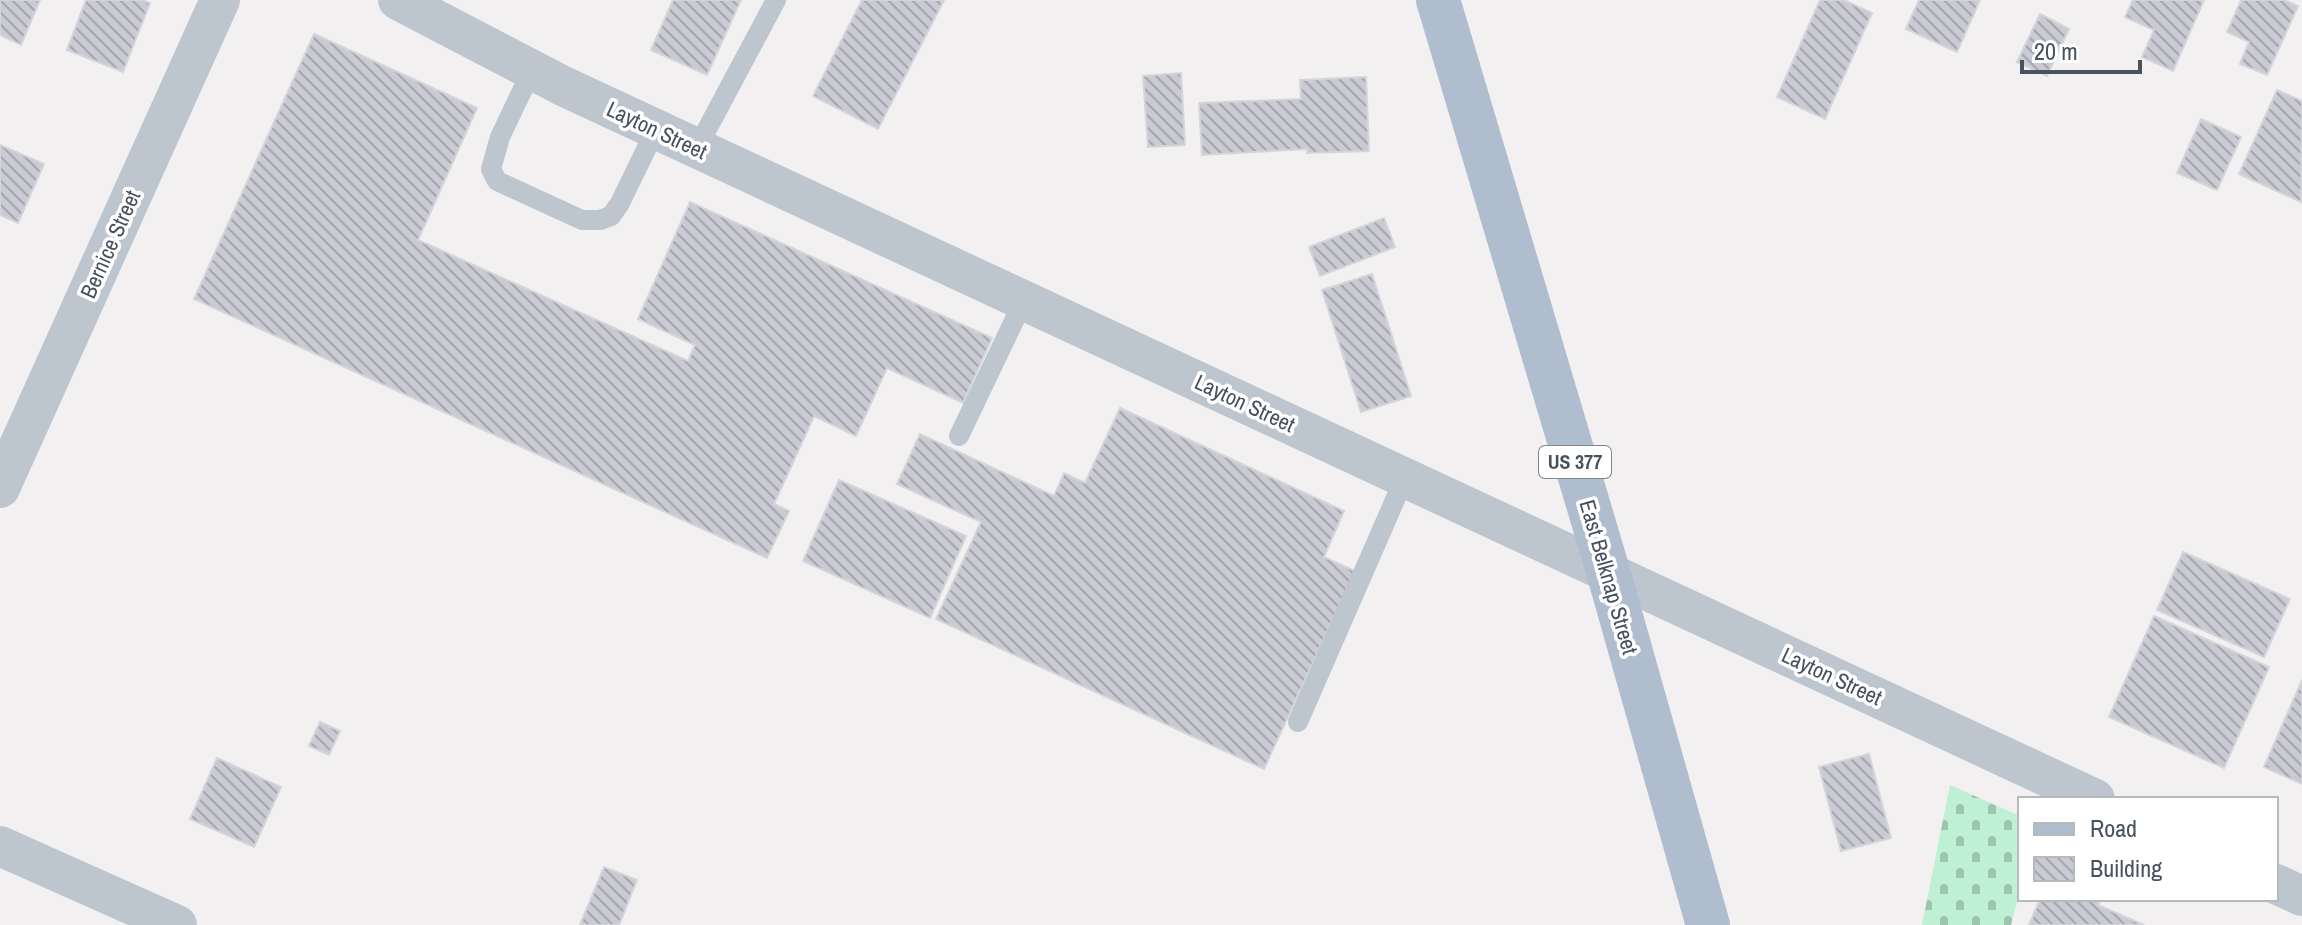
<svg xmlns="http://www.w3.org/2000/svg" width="2302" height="925" viewBox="0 0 2302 925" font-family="'Archivo Narrow',sans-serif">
  <defs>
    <pattern id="cemetery-stones" width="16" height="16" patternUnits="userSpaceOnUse" patternTransform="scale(2)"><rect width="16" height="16" fill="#bef0d4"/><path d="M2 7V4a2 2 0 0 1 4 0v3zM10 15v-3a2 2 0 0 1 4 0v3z" fill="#9cc5af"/></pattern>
    <pattern id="building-back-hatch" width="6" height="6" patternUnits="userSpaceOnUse" patternTransform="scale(2)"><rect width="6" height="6" fill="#cacbd2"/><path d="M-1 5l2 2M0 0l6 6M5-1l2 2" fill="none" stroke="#a6a7ae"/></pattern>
  </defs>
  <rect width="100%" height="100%" fill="#f2f0f0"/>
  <path fill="url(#cemetery-stones)" d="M1950,785l70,31v75l-9,34h-89z"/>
  <g fill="url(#building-back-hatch)" stroke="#d4d5db" stroke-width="2">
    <path d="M0,0h40l-19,45 -21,-10z"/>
    <path d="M86,0h56l8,3 -27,69 -56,-22z"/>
    <path d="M673,0h68l-34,75 -56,-25z"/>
    <path d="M862,0h82l-66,129 -65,-33z"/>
    <path d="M1820,0h24l28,13 -47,106 -48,-22z"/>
    <path d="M1919,0h61l-23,52 -51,-23z"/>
    <path d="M2133,0h71l-31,71 -31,-14 12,-27 -29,-13z"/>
    <path d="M2241,0h43l14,6 -31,69 -27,-11 9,-22 -22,-10z"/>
    <path d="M2040,14l29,15 -22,47 -30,-14z"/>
    <path d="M314,34l163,74 -59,132 270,121 7,-16 -57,-26 52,-117 302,136 -29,65 -76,-35 -31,68 -42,-20 -40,88 15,7 -22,47 -573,-259z"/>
    <path d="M1181,73l4,72 -37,2 -5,-71z"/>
    <path d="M1366,77l3,74 -62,2v-4l-105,6 -3,-52 102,-4 -1,-19z"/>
    <path d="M2277,90l25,11 -1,101 -62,-28z"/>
    <path d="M2201,119l40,18 -24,53 -40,-17z"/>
    <path d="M0,145l44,19 -26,59 -18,-8z"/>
    <path d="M1384,218l11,29 -75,29 -11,-29z"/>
    <path d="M1372,274l39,122 -50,16 -39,-122z"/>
    <path d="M1120,408l224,103 -20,46 31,14 -91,198 -328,-150 45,-97 -84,-38 23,-50 134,62 10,-23 21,10z"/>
    <path d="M839,480l127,56 -36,82 -127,-57z"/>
    <path d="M2183,552l107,47 -26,58 -107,-47z"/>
    <path d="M2154,616l115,51 -45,101 -115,-51z"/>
    <path d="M2302,680v104l-38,-17z"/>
    <path d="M320,722l20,9 -11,24 -20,-9z"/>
    <path d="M1869,754l22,84 -50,13 -22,-84z"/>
    <path d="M217,758l64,29 -27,60 -64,-28z"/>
    <path d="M604,867l33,13 -18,45h-39z"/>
    <path d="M2040,899h61l-3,6 46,20h-115z"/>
  </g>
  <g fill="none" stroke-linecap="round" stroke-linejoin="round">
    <g stroke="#bdc6cf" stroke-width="20">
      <path d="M532,70l-32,67 -9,32 6,12 85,39h18l11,-4 9,-13 36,-74"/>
      <path d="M697,148l79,-148"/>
      <path d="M959,436l65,-136"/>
      <path d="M1298,722l107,-245"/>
    </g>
    <g stroke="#bdc6cf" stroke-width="40">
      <path d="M398,0l165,86 1532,713"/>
      <path d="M0,488l220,-488"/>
      <path d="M0,846l177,79"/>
      <path d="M2276,884l26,12"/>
    </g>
    <path stroke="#afbdcf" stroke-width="44" d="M1438,0l170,571 100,354"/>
  </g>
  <g text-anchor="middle" stroke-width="7" stroke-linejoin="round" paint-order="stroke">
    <rect fill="#fff" stroke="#7e868e" stroke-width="2" x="1539" y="446" width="72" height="32" rx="6"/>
    <g font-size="20" font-weight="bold" fill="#47525e">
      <text x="1575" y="469">US 377</text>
    </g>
    <g font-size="22" fill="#47525e" stroke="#fff">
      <text transform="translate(657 130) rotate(25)" y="8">Layton Street</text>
      <text transform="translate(110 244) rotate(-66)" y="8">Bernice Street</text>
      <text transform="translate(1245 403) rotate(25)" y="8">Layton Street</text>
      <text transform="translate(1609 577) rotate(74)" y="8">East Belknap Street</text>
      <text transform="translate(1832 676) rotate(25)" y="8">Layton Street</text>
    </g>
  </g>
  <rect x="2018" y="797" width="260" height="104" fill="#ffffff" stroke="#b5babf" stroke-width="2"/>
  <rect x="2034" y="823" width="40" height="12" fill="#afbdcf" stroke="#b5babf" stroke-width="2"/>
  <text x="2090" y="837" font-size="24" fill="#47525e">Road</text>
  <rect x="2034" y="857" width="40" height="24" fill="url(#building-back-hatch)" stroke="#b5babf" stroke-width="2"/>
  <text x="2090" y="877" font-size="24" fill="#47525e">Building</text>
  <path d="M2022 60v12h118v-12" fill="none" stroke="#47525e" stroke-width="4"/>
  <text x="2034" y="60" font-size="24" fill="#47525e" stroke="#ffffff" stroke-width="6" paint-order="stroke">20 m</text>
</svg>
